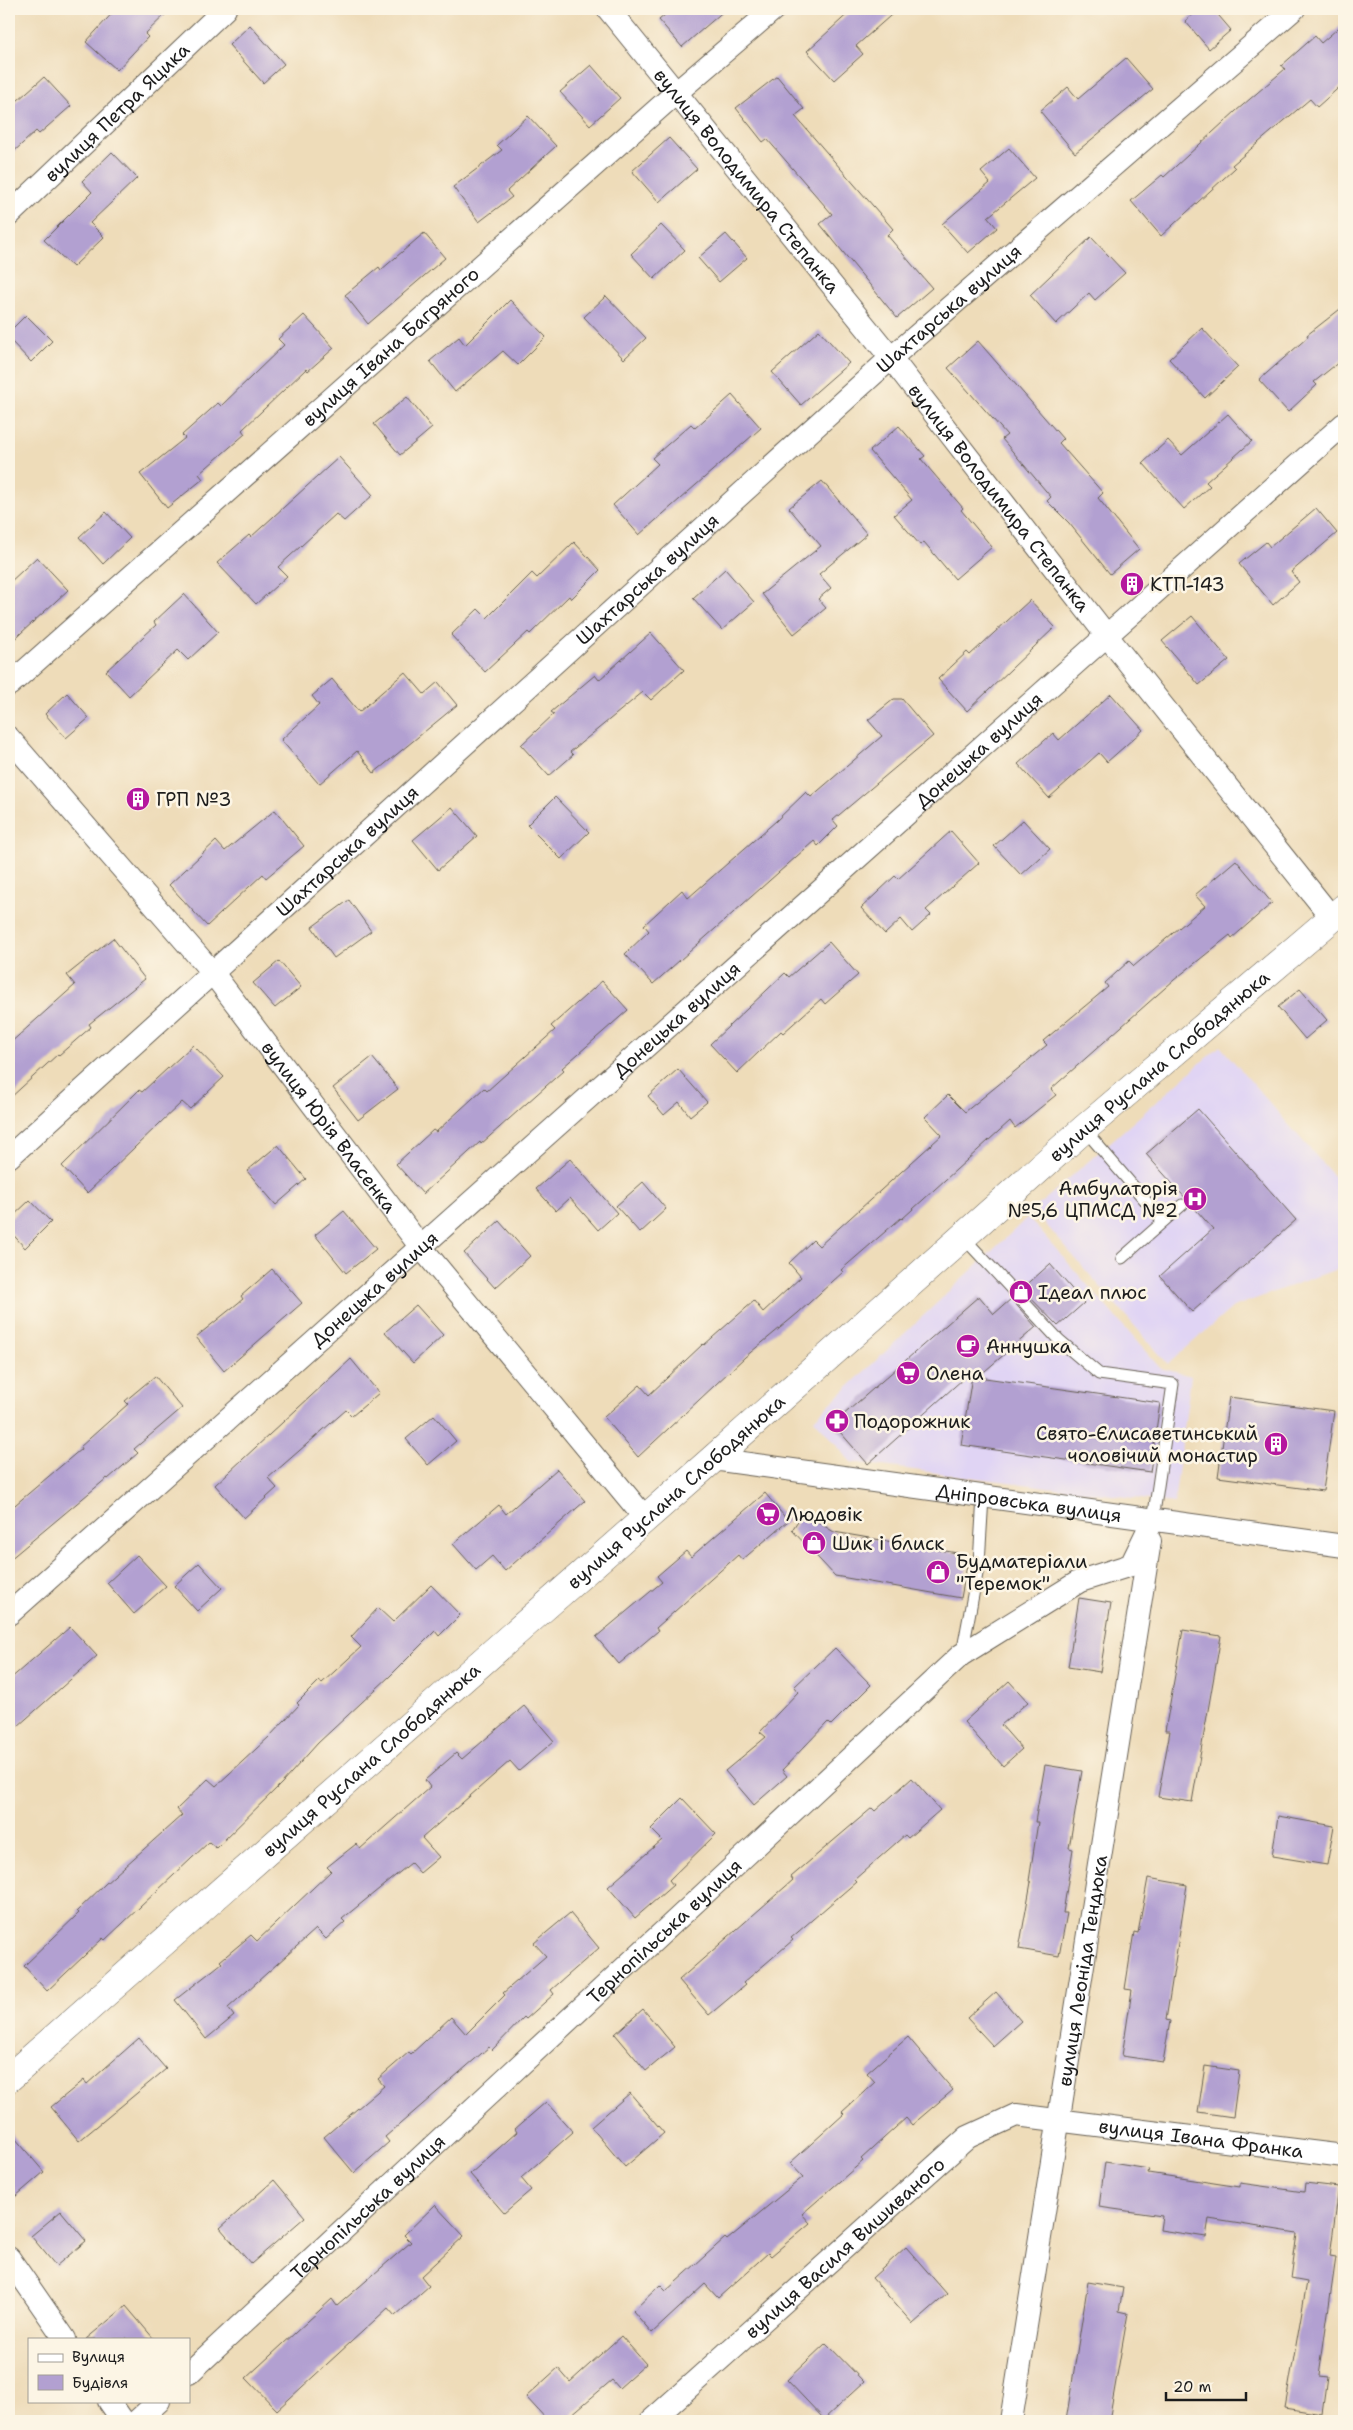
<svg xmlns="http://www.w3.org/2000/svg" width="1353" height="2430" viewBox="0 0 1353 2430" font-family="'Shantell Sans',sans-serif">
  <rect width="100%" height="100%" fill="#fcf5e5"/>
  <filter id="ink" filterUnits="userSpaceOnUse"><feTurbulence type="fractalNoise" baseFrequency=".02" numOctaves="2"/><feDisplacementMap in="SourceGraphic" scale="10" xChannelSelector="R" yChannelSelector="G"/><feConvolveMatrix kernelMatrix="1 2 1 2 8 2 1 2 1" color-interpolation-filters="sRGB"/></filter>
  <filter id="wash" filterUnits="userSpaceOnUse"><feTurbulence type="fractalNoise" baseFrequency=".0096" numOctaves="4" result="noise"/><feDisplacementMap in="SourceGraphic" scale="20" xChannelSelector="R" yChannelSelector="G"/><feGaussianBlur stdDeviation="1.12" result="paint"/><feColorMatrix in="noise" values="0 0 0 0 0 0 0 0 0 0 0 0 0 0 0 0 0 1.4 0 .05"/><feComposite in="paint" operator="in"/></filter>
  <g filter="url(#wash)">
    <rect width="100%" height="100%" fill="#eedcb9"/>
    <g fill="#e0d4f4">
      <path d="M1220,1046l124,142v74l-7,7 -104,38 -65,57 -135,-154z"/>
      <path d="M1028,1217l132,151 31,8 -17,127 -323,-41 -37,-43z"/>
    </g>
    <g id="blocks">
      <g fill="#b2a0d1">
        <path d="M116,9h55l-26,25 3,3 -31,33 -31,-28z"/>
        <path d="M672,9h54l-44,38 -23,-27z"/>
        <path d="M853,9h45l-42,37 7,8 -29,26 -27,-29z"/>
        <path d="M1200,9h13l18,21 -22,19 -24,-28z"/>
        <path d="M1344,23v60l-27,24 -7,-8 -78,66 3,3 -74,68 -30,-35 31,-26 2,2 72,-66 49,-42 -4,-3 34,-30 6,7z"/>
        <path d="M250,25l34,39 -21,19 -34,-38z"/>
        <path d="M1126,58l27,31 -78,64 -35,-42 28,-24 10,12z"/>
        <path d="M591,65l29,33 -30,27 -30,-33z"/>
        <path d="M777,76l27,33 -9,7 98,113 -6,6 45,53 -35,30 -77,-94 12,-10 -65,-75 -4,3 -27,-34z"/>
        <path d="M44,77l27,29 -32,28 -3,-3 -27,25v-48z"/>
        <path d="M528,116l28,30 -49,45 5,6 -33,25 -26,-35 49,-37 -5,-5z"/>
        <path d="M669,138l28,31 -38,33 -27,-31z"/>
        <path d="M1009,148l26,30 -47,39 9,11 -29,25 -26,-29 48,-41 -9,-11z"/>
        <path d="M112,152l25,26 -47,45 14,14 -31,30 -29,-27 48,-48 -10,-11z"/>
        <path d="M661,225l24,25 -31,29 -23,-25z"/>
        <path d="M424,233l21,25 -77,66 -23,-29 34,-28 2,3z"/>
        <path d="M726,234l21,24 -28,24 -21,-24z"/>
        <path d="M1091,237l34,36 -30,27 -6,-7 -33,31 -26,-29z"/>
        <path d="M606,296l40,42 -22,21 -40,-42z"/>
        <path d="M510,300l36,37 -28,28 -15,-14 -48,41 -25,-31 29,-24 6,8z"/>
        <path d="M1344,306v52l-30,24 3,3 -29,27 -29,-32 49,-43 -1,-2z"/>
        <path d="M26,315l26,26 -21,21 -22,-23v-7z"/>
        <path d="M304,315l30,33 -26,23 -2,-2 -64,61 3,4 -46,40 4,5 -36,29 -27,-34 45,-36 -3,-3 36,-32 3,3 63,-61 -6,-6z"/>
        <path d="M1202,328l36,39 -33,31 -36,-39z"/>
        <path d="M819,330l30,33 -48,42 -29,-33z"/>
        <path d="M978,341l85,98 -4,4 44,50 -5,5 41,51 -29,25 -41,-51 -22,-22 4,-4 -49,-58 5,-4 -59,-67z"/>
        <path d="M732,395l29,33 -122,107 -26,-30 45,-41 -6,-6 39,-34 4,4z"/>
        <path d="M407,397l25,31 -32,27 -26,-31z"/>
        <path d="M1228,414l24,27 -46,41 4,4 -26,23 -41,-46 25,-23 14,15z"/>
        <path d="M899,426l26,30 -4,3 42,49 -2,2 31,37 -37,32 -31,-37 -4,3 -26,-30 18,-15 -42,-49z"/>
        <path d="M339,457l34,38 -29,26 -8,-7 -58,53 9,9 -31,28 -39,-41 32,-28 2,2z"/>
        <path d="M822,481l45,53 -48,40 12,14 -13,11 8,9 -32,26 -32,-40 59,-48 -32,-38z"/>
        <path d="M1316,508l21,25 -46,39 8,10 -26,23 -34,-41 27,-22 4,5z"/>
        <path d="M106,512l24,26 -27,26 -24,-27z"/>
        <path d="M574,542l26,28 -29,29 -2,-3 -39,38 -2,-2 -43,40 -34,-37 27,-26 9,9 45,-45 5,5z"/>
        <path d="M37,557l31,33 -59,54v-61z"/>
        <path d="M725,569l29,33 -32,28 -29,-32z"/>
        <path d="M184,594l34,38 -30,28 -10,-10 -49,46 -23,-25 50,-46 -2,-3z"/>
        <path d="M1030,600l25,27 -88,84 -29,-32 29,-27 3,3z"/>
        <path d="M1192,616l37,44 -30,25 -37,-44z"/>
        <path d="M651,633l33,37 -33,30 -8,-8 -73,60 3,3 -24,21 -28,-31 33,-31 -3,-2 44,-37 4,5z"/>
        <path d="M405,672l19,22 14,-12 19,23 -83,68 -17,-22 -38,33 -38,-44 38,-35 -7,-9 20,-17 27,33z"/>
        <path d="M67,693l22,25 -23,20 -21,-24z"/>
        <path d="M1111,694l32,36 -36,32 -8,-9 -50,45 -31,-34 35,-31 6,7z"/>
        <path d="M894,699h8l31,37 -100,84 5,6 -20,20 -4,-5 -161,143 -28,-30 24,-23 -5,-6 38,-35 6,8 88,-77 30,-29 5,5 71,-61 -14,-16z"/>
        <path d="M555,797l34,35 -28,27 -34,-34z"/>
        <path d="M452,807l25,29 -39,34 -25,-30z"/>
        <path d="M275,810l29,36 -38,32 -3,-4 -56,52 -38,-41 47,-44 9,10z"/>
        <path d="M1023,820l27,29 -29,26 -27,-29z"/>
        <path d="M951,831l28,32 -53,47 5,5 -19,17 -11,-13 -16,15 -24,-26 34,-32 3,3z"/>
        <path d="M1236,860l36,43 -40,35 -2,-3 -56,45 -123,109 5,6 -41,33 -5,-7 -108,98 -1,-1 -60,52 2,2 -45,41 -53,44 -107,100 -34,-40 36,-32 9,10 54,-51 1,1 50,-44 9,11 38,-35 -12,-14 24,-23 6,6 123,-111 -17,-18 23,-22 17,17 82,-67 -4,-4 65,-54 -3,-4 24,-22 5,5 71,-60 -10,-11z"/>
        <path d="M349,900l22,31 -37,27 -22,-31z"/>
        <path d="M113,938l32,41 -56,45 2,3 -32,28 -1,-1 -49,45v-55l66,-59 -8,-10z"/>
        <path d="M829,942l29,33 -33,29 -4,-5 -38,34 -2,-2 -44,42 -27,-29 75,-71 4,4z"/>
        <path d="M279,961l22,26 -26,21 -22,-25z"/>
        <path d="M602,981l26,29 -66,58 2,2 -83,74 -1,-2 -57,52 -27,-30 37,-34 3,2 48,-44 3,3 68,-61 -4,-4z"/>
        <path d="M1300,989l27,31 -22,19 -27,-32z"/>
        <path d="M193,1045l31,32 -34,32 -8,-7 -95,91 -25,-27 77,-76 3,2z"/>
        <path d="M372,1057l26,32 -40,31 -25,-32z"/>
        <path d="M678,1069l29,33 -17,14 -11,-14 -15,13 -16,-19z"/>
        <path d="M1198,1109l98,111 -104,92 -32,-36 53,-47 -67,-75z"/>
        <path d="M278,1145l28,34 -30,26 -29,-34z"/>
        <path d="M570,1159l47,54 -19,17 -28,-32 -14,13 -20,-22z"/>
        <path d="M643,1182l23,27 -26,24 -24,-27z"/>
        <path d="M30,1200l21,22 -26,26 -16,-18v-10z"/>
        <path d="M344,1211l32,38 -30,24 -31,-38z"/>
        <path d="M499,1221l31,35 -35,32 -31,-35z"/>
        <path d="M1050,1264l34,39 -26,23 -36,-37z"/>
        <path d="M272,1269l30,34 -78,68 -28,-34 47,-38 -2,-3z"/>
        <path d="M979,1296l15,18 17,-15 25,28 -58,50 182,26 -10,69 -189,-27 12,-75 -105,94 -35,-40z"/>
        <path d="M416,1305l27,30 -30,28 -28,-31z"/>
        <path d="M351,1359l28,34 -27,23 -6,-6 -78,68 9,10 -33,30 -29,-33z"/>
        <path d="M155,1376l27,32 -48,41 4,4 -30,26 -1,-1 -98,82v-50l72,-61 -1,-2 48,-43 -3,-3z"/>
        <path d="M1229,1397l105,14 -11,80 -105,-14z"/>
        <path d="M434,1415l22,26 -28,24 -22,-26z"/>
        <path d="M557,1469l28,32 -80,70 -13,-15 -16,14 -23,-26 46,-39 7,9z"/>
        <path d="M765,1493l23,28 -46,39 -4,-5 -82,73 2,3 -39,33 -23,-27 66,-55 -5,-6 29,-25 5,6z"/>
        <path d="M803,1513l31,19 135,23 -8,43 -126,-22 -43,-46z"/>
        <path d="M137,1555l29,31 -32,28 -27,-31z"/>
        <path d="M199,1563l23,25 -25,23 -23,-25z"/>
        <path d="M431,1585l29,30 -21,21 -4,-5 -45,45 -72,67 -36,40 -66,65 -7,-6 -104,98 -2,-2 -56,53 -23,-25 55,-53 -2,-2 28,-27 77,-69 -5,-6 31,-30 8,7 53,-49 30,-32 -2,-2 22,-22 3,2 39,-36 -10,-10 27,-29 15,14z"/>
        <path d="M1079,1598l32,5 -11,69 -32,-5z"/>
        <path d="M70,1627l27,29 -88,78v-54z"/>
        <path d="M1183,1630l38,6 -29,166 -34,-5 12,-66h-5z"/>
        <path d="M835,1648l36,37 -40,40 -3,-3 -46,48 5,6 -33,29 -29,-34 41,-34 -6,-5 38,-40 -4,-5z"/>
        <path d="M1009,1681l19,21 -27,23 21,24 -19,17 -39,-44z"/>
        <path d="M524,1706l30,35 -35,30 -9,-10 -88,77 17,19 -19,16 -9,-10 -69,56 3,3 -19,17 -10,-10 -88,79 6,8 -28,23 -31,-39 47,-37 -2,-2 31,-26 6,6 74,-70 -4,-4 29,-23 4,5 70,-62 -5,-7 31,-27 6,6z"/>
        <path d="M1045,1765l37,6 -13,77 4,1 -10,64h4l-8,43 -40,-7 12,-67 -2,-1 9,-59h-3z"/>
        <path d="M912,1778l28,32 -32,28 -3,-3 -51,45 2,2 -65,56 2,2 -50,43 2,2 -36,30 -30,-35 114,-100 -2,-3 35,-30 46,-39 3,3z"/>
        <path d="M682,1798l34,36 -47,46 4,5 -38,33 -27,-31 54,-47 -11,-11z"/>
        <path d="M1278,1816l56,10 -7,39 -55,-9z"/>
        <path d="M1148,1878l39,7 -21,135 4,1 -7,41 -41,-6 10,-66 -7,-1 9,-57 4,1z"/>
        <path d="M570,1913l29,35 -48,42 3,4 -28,25 -2,-2 -32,33 -3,-3 -104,90 4,5 -35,31 -30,-36 60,-51 -6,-7 31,-27 2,2 40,-37 15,17 39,-39 -2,-2 43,-37 -12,-13z"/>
        <path d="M996,1992l25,29 -28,25 -26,-28z"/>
        <path d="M643,2009l32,38 -29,24 -31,-37z"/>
        <path d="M908,2037l45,53 -41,35 -6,-7 -45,41 2,2 -61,53 8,9 -39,33 -3,-3 -50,45 -13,-14 -53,49 -19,-22 27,-26 6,6 59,-53 2,2 76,-63 -13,-14 54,-49 -2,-2 33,-30 -8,-9z"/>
        <path d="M139,2038l27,31 -87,72 -28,-34 33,-27 3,4z"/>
        <path d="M1205,2066l34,5 -6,46 -35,-5z"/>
        <path d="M630,2093l34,40 -39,34 -34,-40z"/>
        <path d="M546,2102l27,30 -52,46 10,12 -27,23 -34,-39 47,-42 -2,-3z"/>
        <path d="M9,2131l35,41 -35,30z"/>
        <path d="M1105,2162l44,7 -1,4 92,14v-4l64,9 1,-9 34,4 -9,69 6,1 -17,119 8,1 -5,37 -37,-6 22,-126 -16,-3 6,-46 -88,-14 -3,18 -46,-7 2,-14 -63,-9z"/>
        <path d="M274,2180l31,37 -54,47 -31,-36z"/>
        <path d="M435,2205l29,31 -43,40 8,10 -34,30 -7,-8 -111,102 -31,-32 86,-79 5,7 74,-64 -7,-7z"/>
        <path d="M61,2211l25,30 -30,25 -25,-30z"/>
        <path d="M906,2247l41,47 -34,30 -41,-46z"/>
        <path d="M1088,2282l35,6 -4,23 9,2 -19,108h-43z"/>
        <path d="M126,2306l28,33h-68z"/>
        <path d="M621,2336l25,28 -27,24 -7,-8 -48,41h-16l-22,-24 32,-29 12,14z"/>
        <path d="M826,2343l38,39 -40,37 -37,-39z"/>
      </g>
    </g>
  </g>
  <g filter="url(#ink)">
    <use href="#blocks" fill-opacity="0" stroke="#665f53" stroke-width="1"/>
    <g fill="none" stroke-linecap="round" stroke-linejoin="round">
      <g stroke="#665f53" stroke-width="13">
        <g id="service">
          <path d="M1084,1129l79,92"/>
          <path d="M963,1237l96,103 40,34 74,10 -20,136"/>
          <path d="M1122,1258l60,-53"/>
          <path d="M962,1654l17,-91 4,-66"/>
        </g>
      </g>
      <g stroke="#665f53" stroke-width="24">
        <g id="minor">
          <path id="s1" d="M608,9l283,349 216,278 225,282"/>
          <path id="s2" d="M9,215l216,-206"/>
          <path id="s3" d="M9,685l668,-593 97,-83"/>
          <path id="s4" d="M9,738l203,234 208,274 225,272"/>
          <path id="s5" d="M9,1157l882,-799 403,-349"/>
          <path id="s6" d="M713,1459l631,87"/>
          <path id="s7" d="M9,1614l1335,-1190"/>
          <path d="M9,2258l56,81"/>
          <path id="s8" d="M189,2373l772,-718 119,-74 51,-16 22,-45"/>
          <path d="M109,2401l14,20"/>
          <path d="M137,2421l22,-20"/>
          <path id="s9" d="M651,2421l317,-284 48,-22 328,41"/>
          <path id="s10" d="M1011,2421l139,-880"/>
        </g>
      </g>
      <g stroke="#665f53" stroke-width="29">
        <g id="secondary">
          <path id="s11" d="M9,2078l704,-619 371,-330 260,-221"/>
        </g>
      </g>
      <use href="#service" stroke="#fff" stroke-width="11"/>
      <use href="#minor" stroke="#fff" stroke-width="22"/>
      <use href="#secondary" stroke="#fff" stroke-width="28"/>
    </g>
  </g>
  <defs>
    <g id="building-disc" transform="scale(1.25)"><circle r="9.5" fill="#b5179e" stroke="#fcf5e5"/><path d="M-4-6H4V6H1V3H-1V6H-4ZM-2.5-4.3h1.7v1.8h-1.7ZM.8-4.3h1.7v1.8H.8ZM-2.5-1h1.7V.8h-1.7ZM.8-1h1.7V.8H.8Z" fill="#fff"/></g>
    <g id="hospital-disc" transform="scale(1.25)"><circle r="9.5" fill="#b5179e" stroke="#fcf5e5"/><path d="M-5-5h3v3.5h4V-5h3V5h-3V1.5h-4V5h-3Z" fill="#fff"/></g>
    <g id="shop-disc" transform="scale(1.25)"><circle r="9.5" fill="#b5179e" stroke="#fcf5e5"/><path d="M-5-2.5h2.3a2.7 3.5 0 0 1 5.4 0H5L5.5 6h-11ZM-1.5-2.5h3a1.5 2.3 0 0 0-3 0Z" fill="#fff"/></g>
    <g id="cafe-disc" transform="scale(1.25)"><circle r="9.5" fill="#b5179e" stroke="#fcf5e5"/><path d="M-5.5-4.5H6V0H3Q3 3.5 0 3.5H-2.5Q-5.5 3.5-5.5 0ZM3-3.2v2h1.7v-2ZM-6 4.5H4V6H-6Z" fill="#fff"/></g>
    <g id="supermarket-disc" transform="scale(1.25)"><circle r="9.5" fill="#b5179e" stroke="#fcf5e5"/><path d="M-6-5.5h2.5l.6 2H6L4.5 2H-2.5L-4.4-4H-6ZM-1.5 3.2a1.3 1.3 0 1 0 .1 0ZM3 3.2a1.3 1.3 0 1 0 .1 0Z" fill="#fff"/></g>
    <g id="pharmacy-disc" transform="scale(1.25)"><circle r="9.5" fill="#b5179e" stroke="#fcf5e5"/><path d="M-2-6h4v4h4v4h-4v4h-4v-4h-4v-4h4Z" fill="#fff"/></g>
  </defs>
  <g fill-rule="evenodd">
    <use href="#building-disc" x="1132" y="584"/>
    <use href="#building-disc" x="138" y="799"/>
    <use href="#hospital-disc" x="1195" y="1199"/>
    <use href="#shop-disc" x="1021" y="1292"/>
    <use href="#cafe-disc" x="968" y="1346"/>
    <use href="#supermarket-disc" x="908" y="1373"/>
    <use href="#pharmacy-disc" x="837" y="1421"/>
    <use href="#building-disc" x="1276" y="1444"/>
    <use href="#supermarket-disc" x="768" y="1514"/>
    <use href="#shop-disc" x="814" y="1543"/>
    <use href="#shop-disc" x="938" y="1572"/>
  </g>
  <g text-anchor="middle" stroke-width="5" stroke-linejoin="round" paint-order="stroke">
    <g font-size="19" fill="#1c1c1c" stroke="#fcf5e5">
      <text dy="7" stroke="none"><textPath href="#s2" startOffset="149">вулиця Петра Яцика</textPath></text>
      <text dy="7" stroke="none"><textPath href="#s1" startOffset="221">вулиця Володимира Степанка</textPath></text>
      <text dy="7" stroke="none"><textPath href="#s5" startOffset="1266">Шахтарська вулиця</textPath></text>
      <text dy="7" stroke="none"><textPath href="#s3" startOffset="510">вулиця Івана Багряного</textPath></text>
      <text dy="7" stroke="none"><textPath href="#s1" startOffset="626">вулиця Володимира Степанка</textPath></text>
      <text dy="7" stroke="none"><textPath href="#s5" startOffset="861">Шахтарська вулиця</textPath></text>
      <text dy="7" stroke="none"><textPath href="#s7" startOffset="1299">Донецька вулиця</textPath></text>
      <text dy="7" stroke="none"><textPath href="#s5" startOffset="456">Шахтарська вулиця</textPath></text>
      <text dy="7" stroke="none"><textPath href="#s7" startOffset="894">Донецька вулиця</textPath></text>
      <text dy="7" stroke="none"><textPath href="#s11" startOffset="1532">вулиця Руслана Слободянюка</textPath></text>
      <text dy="7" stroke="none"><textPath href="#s4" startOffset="504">вулиця Юрія Власенка</textPath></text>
      <text dy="7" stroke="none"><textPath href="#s7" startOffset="489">Донецька вулиця</textPath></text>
      <text dy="7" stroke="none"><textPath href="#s11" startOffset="888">вулиця Руслана Слободянюка</textPath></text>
      <text dy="7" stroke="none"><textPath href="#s6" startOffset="319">Дніпровська вулиця</textPath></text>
      <text dy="7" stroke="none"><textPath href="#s11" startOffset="482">вулиця Руслана Слободянюка</textPath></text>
      <text dy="7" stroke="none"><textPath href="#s8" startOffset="649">Тернопільська вулиця</textPath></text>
      <text dy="7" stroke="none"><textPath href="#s10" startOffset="456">вулиця Леоніда Тендюка</textPath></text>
      <text dy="7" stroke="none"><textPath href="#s9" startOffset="665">вулиця Івана Франка</textPath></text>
      <text dy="7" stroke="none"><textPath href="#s8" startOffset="244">Тернопільська вулиця</textPath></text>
      <text dy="7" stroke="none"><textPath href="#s9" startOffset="260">вулиця Василя Вишиваного</textPath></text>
    </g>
    <g font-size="19" fill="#1c1c1c" stroke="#fcf5e5" text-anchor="start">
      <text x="1150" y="591">КТП-143</text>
      <text x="156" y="806">ГРП №3</text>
      <text x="1178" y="1195" text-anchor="end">Амбулаторія<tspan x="1178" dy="22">№5,6 ЦПМСД №2</tspan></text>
      <text x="1038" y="1299">Ідеал плюс</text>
      <text x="986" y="1353">Аннушка</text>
      <text x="926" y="1380">Олена</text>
      <text x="854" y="1428">Подорожник</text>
      <text x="1258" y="1440" text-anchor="end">Свято-Єлисаветинський<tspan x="1258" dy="22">чоловічий монастир</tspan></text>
      <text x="786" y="1521">Людовік</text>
      <text x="832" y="1550">Шик і блиск</text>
      <text x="956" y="1568">Будматеріали<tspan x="956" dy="22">"Теремок"</tspan></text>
    </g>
  </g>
  <rect width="1353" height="2430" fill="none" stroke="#fcf5e5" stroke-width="30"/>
  <rect x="28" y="2338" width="162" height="65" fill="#fcf5e5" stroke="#a29e95"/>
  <rect x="38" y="2354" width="25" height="8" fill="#ffffff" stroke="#a29e95"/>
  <text x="72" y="2362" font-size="15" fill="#1c1c1c">Вулиця</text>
  <rect x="38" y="2375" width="25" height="15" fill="#b2a0d1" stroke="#a29e95"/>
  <text x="72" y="2388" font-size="15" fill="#1c1c1c">Будівля</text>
  <path d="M1166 2392v8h80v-8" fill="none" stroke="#1c1c1c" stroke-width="2.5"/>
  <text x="1173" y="2392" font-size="15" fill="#1c1c1c" stroke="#fcf5e5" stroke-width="4" paint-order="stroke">20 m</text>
</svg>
